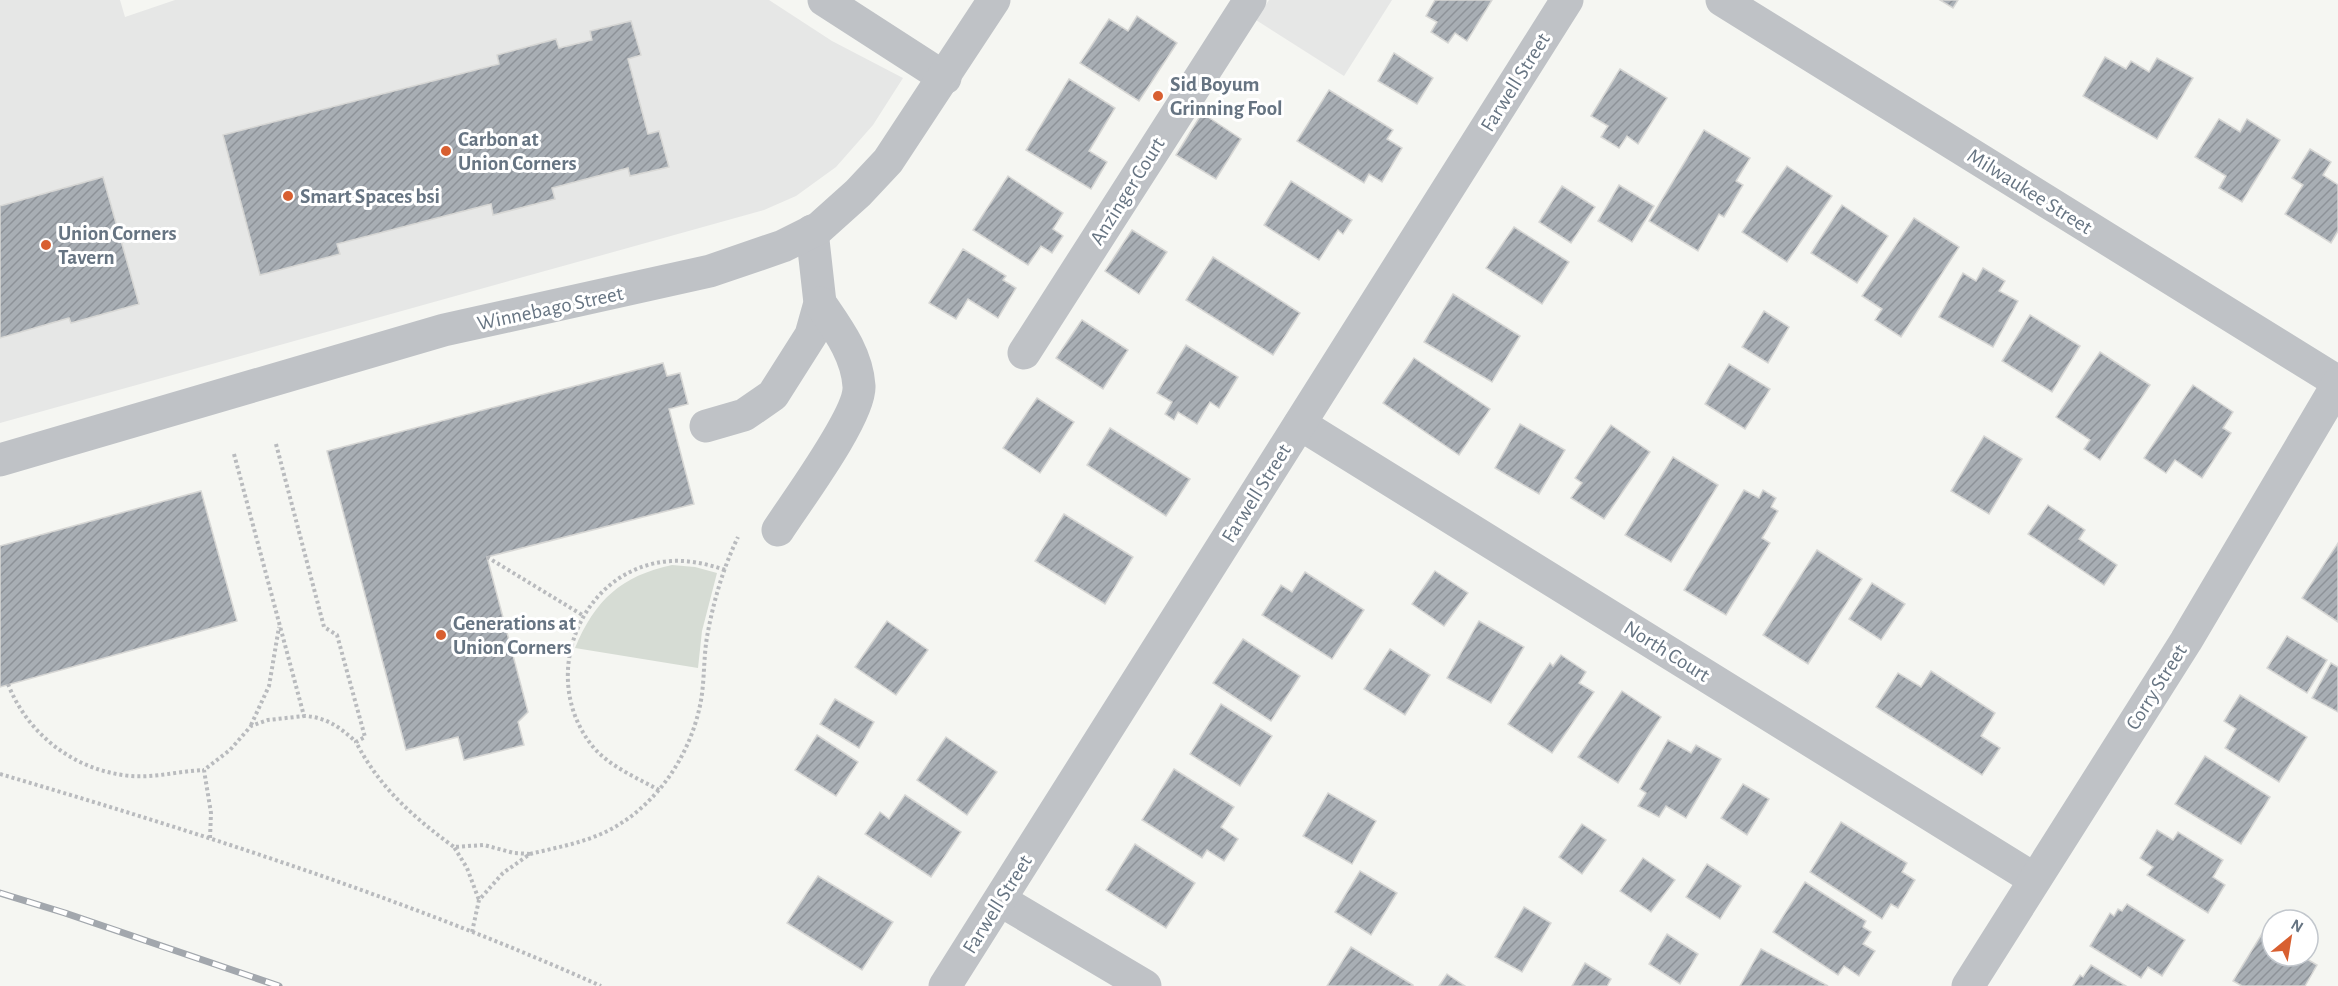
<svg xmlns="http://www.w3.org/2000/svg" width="2338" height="986" viewBox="0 0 2338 986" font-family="'Alegreya Sans',sans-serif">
  <defs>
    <pattern id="building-hatch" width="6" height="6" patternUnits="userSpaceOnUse" patternTransform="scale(1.5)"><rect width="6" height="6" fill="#a8aeb4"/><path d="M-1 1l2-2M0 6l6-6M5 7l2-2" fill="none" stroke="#8d9298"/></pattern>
  </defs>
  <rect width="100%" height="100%" fill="#f5f6f2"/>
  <g fill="#e6e7e6">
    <path d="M0,0h120l5,17 50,-17h594l63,41 71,37 -30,47 -37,42 -40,29 -32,14 -764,213z"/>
    <path d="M1269,0h123l-48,76 -88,-56z"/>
  </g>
  <path fill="#d6dcd4" d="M672,565l23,2 22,6 -15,58 -4,37 -123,-20c20,-48 46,-72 97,-83z"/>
  <g fill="url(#building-hatch)" stroke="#d7d7d5" stroke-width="1.5">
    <path d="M1435,0h57l-25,41 -12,-8 -7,10 -17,-11 6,-10 -11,-6z"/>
    <path d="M1940,0h18l-5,8z"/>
    <path d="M1137,16l40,27 -38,58 -59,-38 29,-44 19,12z"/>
    <path d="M631,21l10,34 -13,4 20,75 11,-3 10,36 -39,9 -2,-8 -76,20 3,11 -62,16 -2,-11 -154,40 3,10 -80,21 -37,-140 276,-71 -2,-9 59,-16 3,9 33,-8 -2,-9z"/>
    <path d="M1394,53l39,25 -16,26 -39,-23z"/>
    <path d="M2105,57l21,12 5,-8 18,11 8,-14 36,20 -36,61 -74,-43z"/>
    <path d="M1620,69l47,29 -29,46 -11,-8 -8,12 -18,-11 7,-11 -17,-10z"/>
    <path d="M1069,79l46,29 -26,43 18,11 -16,27 -65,-39z"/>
    <path d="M1329,90l64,40 -6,9 15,9 -20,34 -13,-8 -5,9 -67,-42z"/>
    <path d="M1202,113l39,26 -25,40 -40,-24z"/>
    <path d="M2219,119l21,13 7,-13 33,21 -38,62 -23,-14 7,-12 -31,-19z"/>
    <path d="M1704,130l46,28 -14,23 7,4 -19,32 -5,-3 -21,37 -49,-30z"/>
    <path d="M2310,149l21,13 -8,13 15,10v46l-7,12 -46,-29 18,-29 -11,-7z"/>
    <path d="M1787,166l45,30 -45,66 -45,-30z"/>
    <path d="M1008,176l55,37 -10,16 10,7 -11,17 -11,-7 -13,19 -55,-35z"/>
    <path d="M103,177l36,127 -68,19 -2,-5 -69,20v-132z"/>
    <path d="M1291,181l61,39 -9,14 -5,-4 -19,30 -55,-35z"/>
    <path d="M1619,185l35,21 -22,36 -34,-21z"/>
    <path d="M1562,186l33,21 -24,36 -32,-21z"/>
    <path d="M1842,205l46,31 -31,47 -46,-30z"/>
    <path d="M1914,218l45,29 -58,90 -26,-17 7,-11 -20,-13z"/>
    <path d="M1514,227l55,35 -27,42 -56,-36z"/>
    <path d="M1132,230l35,22 -28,42 -34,-23z"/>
    <path d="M963,249l43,27 -3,4 13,8 -18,30 -30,-19 -12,20 -27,-16z"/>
    <path d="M1213,257l87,56 -27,42 -87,-55z"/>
    <path d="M1983,268l22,13 -6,10 19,10 -25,46 -54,-30 24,-44 13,8z"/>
    <path d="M1453,294l67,42 -28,46 -68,-40z"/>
    <path d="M1764,311l25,16 -21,36 -26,-16z"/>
    <path d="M2030,315l50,31 -28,46 -50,-31z"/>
    <path d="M1082,320l46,30 -25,39 -47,-31z"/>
    <path d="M1186,345l52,32 -19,31 -9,-6 -13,22 -19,-12 -4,8 -9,-6 7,-12 -15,-9z"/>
    <path d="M2100,352l50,33 -50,75 -16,-11 6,-9 -34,-23z"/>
    <path d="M1414,358l76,51 -31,46 -76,-52z"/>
    <path d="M663,363l4,13 13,-3 8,31 -19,5 25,95 -207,53 41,155 -10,10 6,23 -60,15 -6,-23 -52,13 -79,-299z"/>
    <path d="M1729,364l41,25 -25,40 -40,-25z"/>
    <path d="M2193,385l40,27 -10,16 8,5 -29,45 -27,-18 -9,13 -22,-15z"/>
    <path d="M1037,398l37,24 -34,51 -37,-25z"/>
    <path d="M1520,424l45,26 -26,44 -44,-26z"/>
    <path d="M1611,425l39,27 -46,67 -33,-21 11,-15 -7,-5z"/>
    <path d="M1110,428l80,51 -24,37 -79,-51z"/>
    <path d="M1984,436l38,23 -33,55 -38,-23z"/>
    <path d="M1673,457l45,28 -47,77 -46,-27z"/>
    <path d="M1744,490l15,8 4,-8 13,8 -5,9 7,4 -16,27 8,5 -44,72 -42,-25z"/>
    <path d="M201,491l36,130 -237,66v-141z"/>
    <path d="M2048,505l37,25 -6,9 38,26 -13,20 -76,-51z"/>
    <path d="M1064,514l69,43 -28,47 -70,-43z"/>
    <path d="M2338,543v79l-36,-24z"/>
    <path d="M1817,550l45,29 -54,85 -45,-29z"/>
    <path d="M1435,571l33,22 -24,33 -32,-22z"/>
    <path d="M1305,572l59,38 -32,49 -70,-44 19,-30 11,7z"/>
    <path d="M1872,583l33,21 -24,36 -32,-21z"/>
    <path d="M887,621l41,29 -32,45 -41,-28z"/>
    <path d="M1479,621l45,26 -33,56 -44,-25z"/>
    <path d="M2287,636l40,24 -20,33 -40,-25z"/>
    <path d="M1243,639l57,37 -29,45 -58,-38z"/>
    <path d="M1390,649l40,26 -25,40 -41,-26z"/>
    <path d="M1561,655l25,17 -7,11 15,9 -42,61 -44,-29 42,-61 3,3z"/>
    <path d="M2331,663l7,4v45l-26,-14z"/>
    <path d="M1931,671l64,42 -14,23 19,12 -18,27 -106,-68 22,-34 23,14z"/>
    <path d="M1622,691l39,26 -43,66 -40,-26z"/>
    <path d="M2240,695l67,42 -28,45 -54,-34 11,-19 -12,-8z"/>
    <path d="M835,699l39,23 -15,26 -39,-24z"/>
    <path d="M1221,704l51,32 -32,50 -50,-32z"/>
    <path d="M817,735l41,27 -22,34 -41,-26z"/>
    <path d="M946,737l51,35 -30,43 -50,-35z"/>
    <path d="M1668,740l23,13 5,-8 25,14 -35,59 -20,-12 -7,11 -21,-11 8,-13 -6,-4z"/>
    <path d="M2205,756l65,41 -29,47 -66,-40z"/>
    <path d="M1174,769l60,38 -13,20 17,12 -14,22 -17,-11 -5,8 -60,-38z"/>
    <path d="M1743,784l26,15 -22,36 -26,-17z"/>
    <path d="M1328,793l48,28 -24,43 -49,-28z"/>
    <path d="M905,795l56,37 -30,45 -66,-43 15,-22 9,7z"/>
    <path d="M1841,822l66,41 -5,9 13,8 -17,28 -7,-4 -9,15 -72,-47z"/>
    <path d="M1582,824l24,16 -24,34 -23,-17z"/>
    <path d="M2157,830l16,10 5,-8 45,28 -10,17 12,8 -17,28 -61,-38 6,-8 -13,-9z"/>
    <path d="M1135,844l60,39 -29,45 -60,-38z"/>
    <path d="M1643,858l32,22 -24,32 -31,-21z"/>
    <path d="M1707,864l34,22 -21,33 -34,-22z"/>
    <path d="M1360,871l37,22 -26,42 -36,-23z"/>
    <path d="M818,876l75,46 -31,48 -75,-47z"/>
    <path d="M1805,882l61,39 -3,6 8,5 -8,12 12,7 -16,25 -15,-10 -6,9 -65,-43z"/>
    <path d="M2127,904l58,36 -23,36 -14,-9 -7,11 -51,-32 20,-33 4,3 4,-7 4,2z"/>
    <path d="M1524,907l27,16 -29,49 -27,-15z"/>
    <path d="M2263,932l9,6v18h30l15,9 -12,21h-63l-9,-5z"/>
    <path d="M1667,934l31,20 -18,30 -31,-20z"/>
    <path d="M1351,947l62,38v1h-86z"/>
    <path d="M1761,949l67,37h-88z"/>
    <path d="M1585,963l26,16 -4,7h-35z"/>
    <path d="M2091,965l35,21h-53l7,-11 3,2z"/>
    <path d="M1447,974l18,12h-26z"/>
  </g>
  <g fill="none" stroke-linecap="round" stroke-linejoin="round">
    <g stroke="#b9bbbe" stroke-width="4" stroke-dasharray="3 3" stroke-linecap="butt">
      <path d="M276,444l48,183 13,8 28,102 -9,5c23,45 57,75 98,105"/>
      <path d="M234,454l70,262c22,1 36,11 52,26"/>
      <path d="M487,557l97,59"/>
      <path d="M8,684c20,51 67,87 123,92 24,2 48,-5 73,-6"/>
      <path d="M251,725l18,-39 10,-59"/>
      <path d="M0,774c204,60 407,125 601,212"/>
      <path d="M659,790c-22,-12 -48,-23 -65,-42 -58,-69 -14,-181 77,-187 18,-1 37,3 54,9"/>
      <path d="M210,838l1,-25 -7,-43 26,-20 21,-24 17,-6 36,-4"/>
      <path d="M530,854c24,-6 48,-10 71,-20 50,-22 86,-72 98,-124 6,-24 4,-49 8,-73 6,-34 16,-69 31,-100"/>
      <path d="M472,932l7,-32 24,-27 27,-19 -16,-1 -30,-8 -30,2 13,21 12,32"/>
    </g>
    <g stroke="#bfc2c6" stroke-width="33">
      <path d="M824,0l121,78"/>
      <path d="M1722,0l616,382"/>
      <path d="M1024,353l226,-353"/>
      <path d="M1300,424l734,455"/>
      <path d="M706,426l38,-11 29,-20 38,-60 9,-32 -8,-72"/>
      <path d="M0,460l444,-130 266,-59 73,-25 36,-18 39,-35 30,-32 106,-161"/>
      <path d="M778,530c18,-28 83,-115 81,-144 -2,-32 -22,-58 -39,-83"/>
      <path d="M1000,900l145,86"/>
      <path d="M945,986l622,-986"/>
      <path d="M1968,986l218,-345 152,-257"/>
    </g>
    <g stroke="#a2a7ad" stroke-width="7">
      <path id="rail" d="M0,893l65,20 214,73"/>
    </g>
    <use href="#rail" stroke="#fff" stroke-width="4.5" stroke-dasharray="14" stroke-linecap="butt"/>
  </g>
  <g fill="#d85f30" stroke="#fff" stroke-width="2">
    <circle cx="1158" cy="96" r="6"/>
    <circle cx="446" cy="151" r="6"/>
    <circle cx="288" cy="196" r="6"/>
    <circle cx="46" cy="245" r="6"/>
    <circle cx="441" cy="635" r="6"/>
  </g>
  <g text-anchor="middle" stroke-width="6" stroke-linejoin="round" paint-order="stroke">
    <g font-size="21" fill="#667482" stroke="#fff">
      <text transform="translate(1515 82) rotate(-58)" y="7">Farwell Street</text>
      <text transform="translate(1127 191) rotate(-58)" y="7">Anzinger Court</text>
      <text transform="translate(2030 191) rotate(32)" y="7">Milwaukee Street</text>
      <text transform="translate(550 308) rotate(-12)" y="7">Winnebago Street</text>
      <text transform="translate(1256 493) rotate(-58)" y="7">Farwell Street</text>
      <text transform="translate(1667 651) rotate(32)" y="7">North Court</text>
      <text transform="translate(2156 687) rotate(-58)" y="7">Corry Street</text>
      <text transform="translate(997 904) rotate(-58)" y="7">Farwell Street</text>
    </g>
    <g font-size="21" font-weight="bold" fill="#667482" stroke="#fff" text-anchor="start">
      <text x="1170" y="91">Sid Boyum<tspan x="1170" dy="24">Grinning Fool</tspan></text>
      <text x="458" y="146">Carbon at<tspan x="458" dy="24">Union Corners</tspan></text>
      <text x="300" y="203">Smart Spaces bsi</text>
      <text x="58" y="240">Union Corners<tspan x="58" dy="24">Tavern</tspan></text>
      <text x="453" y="630">Generations at<tspan x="453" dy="24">Union Corners</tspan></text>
    </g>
  </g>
  <g transform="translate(2290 938) rotate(30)"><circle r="28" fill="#ffffff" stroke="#c2c7cd" stroke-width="1.5"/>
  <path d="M0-4.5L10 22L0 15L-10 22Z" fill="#d85f30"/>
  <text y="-9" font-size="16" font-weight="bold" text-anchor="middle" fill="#667482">N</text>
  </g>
</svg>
